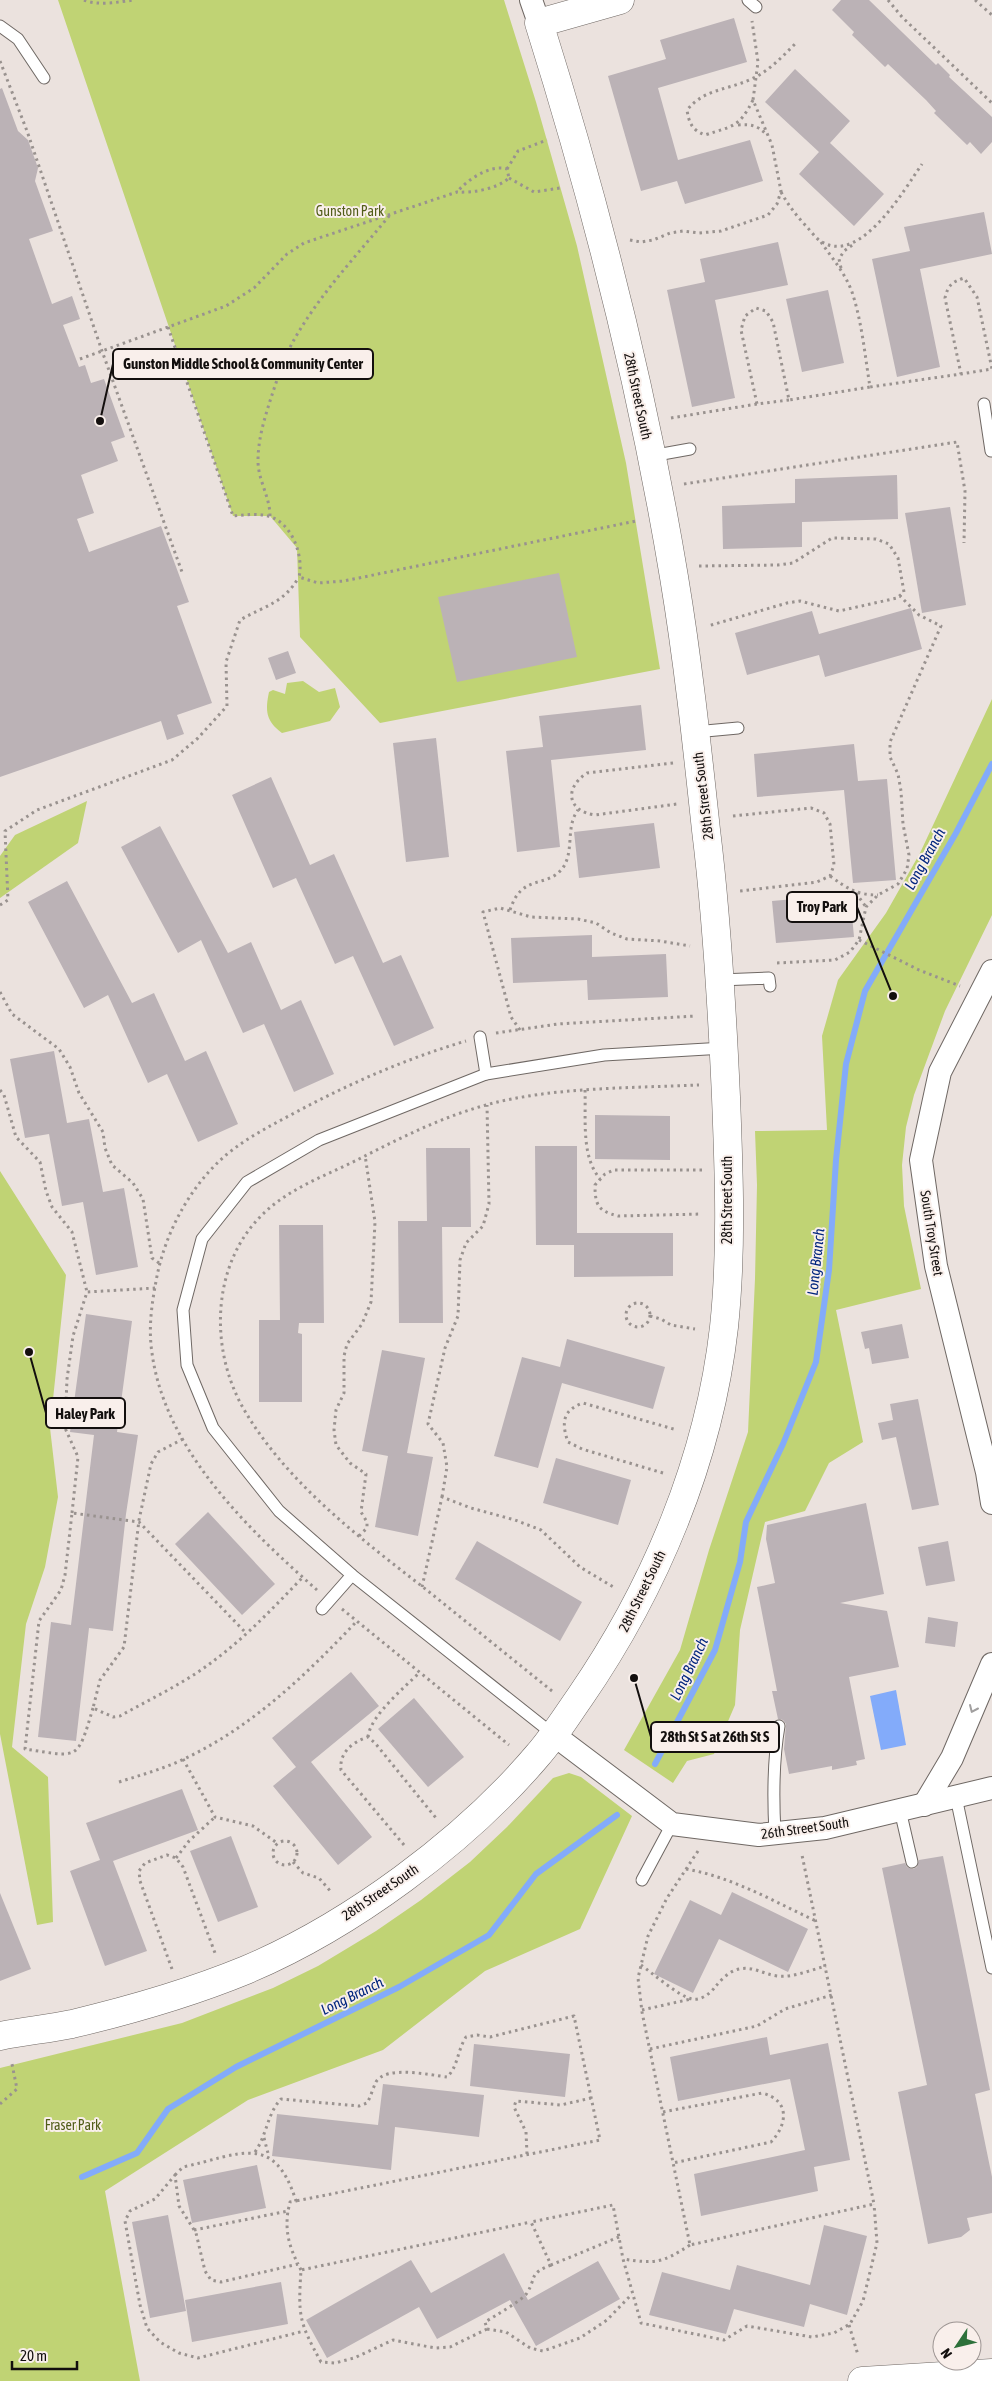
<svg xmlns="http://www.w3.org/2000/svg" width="992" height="2381" viewBox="0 0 992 2381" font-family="'Asap Condensed',sans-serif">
  <rect width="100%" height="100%" fill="#ebe2de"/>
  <g fill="#c0d374">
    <path d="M58,0h446l32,102 41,144 49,217 34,206 -280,54 -80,-86 -3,-89 -27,-32h-37z"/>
    <path d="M303,681l16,11 16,-4 5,19 -10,14 -48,12c-16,-12 -17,-22 -13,-41l4,-2 12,4 2,-11z"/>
    <path d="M992,699v216l-47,96 -31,84 -8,32 -4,38 2,41 17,83 -85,21 27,132 -34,21 -24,48 -40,11 -25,108 -5,75 -21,49 -27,7 -14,22 -49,-33 56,-100 29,-100 39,-118 7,-153 2,-94 -2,-54 72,-1 -5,-94 16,-56 48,-67 34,-60z"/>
    <path d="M87,801l-9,42 -78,55v-42l15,-21z"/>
    <path d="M0,1171l66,104 -16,153 8,69 -13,70 -19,57 -14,123 36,30 5,145 -16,3 -37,-191z"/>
    <path d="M569,1773l12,4 51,39 -52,113 -95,42 -102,79 -135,50 -143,91 35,190h-140v-313l182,-45 91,-35 45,-22 58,-35 45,-31 49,-38 37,-35 46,-49z"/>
  </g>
  <path fill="#83abfa" d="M896,1690l10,55 -25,5 -11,-54z"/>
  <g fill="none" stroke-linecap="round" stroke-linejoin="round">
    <g stroke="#83abfa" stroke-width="6">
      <path d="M655,1764l60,-114 25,-88 6,-40 37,-78 33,-82 13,-92 7,-110 10,-96 19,-73 91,-158 36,-69"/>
      <path d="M82,2177l55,-24 31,-44 68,-42 163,-80 90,-52 47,-61 81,-59"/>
    </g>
  </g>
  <g fill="#bbb2b6">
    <path d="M841,0h28l67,65 2,-2 12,12 -1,2 43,40v25l-11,12 -11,-12 -3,3 -33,-32 2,-2 -10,-11 -38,-36 -3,3 -33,-32 2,-3 -22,-22z"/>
    <path d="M734,18l13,44 -89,26 20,72 72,-20 13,41 -78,23 -8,-23 -36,10 -33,-115 58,-17 -6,-19z"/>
    <path d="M795,69l55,52 -20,22 54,51 -30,32 -55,-52 20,-22 -54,-50z"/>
    <path d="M2,88l16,43 10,9 10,28 -3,13 18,50 -24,8 23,65 20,-8 8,23 -17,6 16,42 6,-2 6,18 13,-4 21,58 -14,5 7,19 -37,14 13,38 -17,6 12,33 72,-26 28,76 -12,4 35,97 -35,12 7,19 -17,6 -6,-19 -161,56v-688z"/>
    <path d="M984,212l8,42 -72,15 20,98 -43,10 -25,-118 38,-8 -6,-24z"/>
    <path d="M778,242l10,43 -73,15 20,98 -43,9 -25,-117 38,-8 -5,-23z"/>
    <path d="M828,290l16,73 -42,9 -16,-73z"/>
    <path d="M897,475l1,44 -96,3v25l-79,2 -1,-43 73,-3v-24z"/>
    <path d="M950,507l16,98 -44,8 -17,-100z"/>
    <path d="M559,573l18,84 -120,25 -19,-85z"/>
    <path d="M911,608l11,41 -97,28 -6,-22 -72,20 -12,-42 77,-22 7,23z"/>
    <path d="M288,651l8,22 -20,7 -8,-22z"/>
    <path d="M641,705l5,45 -95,10 9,87 -43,5 -11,-101 37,-4 -4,-31z"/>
    <path d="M436,738l13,119 -43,5 -13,-119z"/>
    <path d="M854,744l4,37 29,-2 9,101 -43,3 -9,-93 -87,7 -3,-43z"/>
    <path d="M271,777l39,88 24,-11 49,109 18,-8 33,73 -40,18 -41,-90 -18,8 -39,-86 -23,10 -41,-93z"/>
    <path d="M654,823l6,45 -81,10 -5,-46z"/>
    <path d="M160,826l68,127 23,-11 30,68 20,-10 33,74 -40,18 -30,-68 -21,9 -42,-93 -23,13 -57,-106z"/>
    <path d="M67,881l65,122 22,-10 31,68 21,-10 32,73 -40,18 -31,-68 -19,9 -40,-88 -24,13 -56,-106z"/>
    <path d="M850,894l4,43 -78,6 -4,-42z"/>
    <path d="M592,935v22l74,-3 2,43 -80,3 -1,-20 -74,3 -2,-45z"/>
    <path d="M54,1051l13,72 22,-4 14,73 21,-4 14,79 -42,8 -13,-73 -21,4 -13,-72 -24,4 -15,-79z"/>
    <path d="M595,1115l75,1v44l-75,-1z"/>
    <path d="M535,1146h42v87h96v43l-99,1v-32h-38z"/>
    <path d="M426,1148h44l1,79h-29l1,96h-44l-1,-102h29z"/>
    <path d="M279,1225h44l1,98h-25l-1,10 4,1v68h-43v-82h21z"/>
    <path d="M86,1314l46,7 -15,111 21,3 -12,79 -13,117 -24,-3 -13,113 -38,-4 13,-115 20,3 23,-190 -24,-3z"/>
    <path d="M902,1324l7,34 -37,6 -3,-16 -4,1 -4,-17z"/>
    <path d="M567,1339l98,28 -12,42 -91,-26 -24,85 -44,-12 28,-99 38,10z"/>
    <path d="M382,1350l43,8 -18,95 26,4 -15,79 -43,-9 13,-71 -26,-5z"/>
    <path d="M918,1399l21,106 -27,5 -16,-73 -14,3 -4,-17 15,-3 -3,-16z"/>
    <path d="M556,1458l75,22 -13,45 -75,-22z"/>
    <path d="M866,1503l18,91 -44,9 47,8 12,56 -50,10 16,82 -9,2 1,4 -25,5v-4l-43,8 -5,-25 2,-25 -3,-4 -5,-1 -6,-28h5l-20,-104 18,-4 -9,-44 1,-14z"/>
    <path d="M208,1512l67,72 -33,31 -67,-71z"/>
    <path d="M477,1541l105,61 -22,39 -105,-62z"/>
    <path d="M948,1541l7,40 -29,5 -8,-39z"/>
    <path d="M928,1617l30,5 -3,25 -30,-4z"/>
    <path d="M351,1672l28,34 -68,56 61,75 -34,28 -65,-79 23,-19 -24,-29z"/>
    <path d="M414,1698l50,59 -36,30 -50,-58z"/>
    <path d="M182,1789l16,41 -85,31 34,90 -42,15 -35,-95 30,-11 -14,-37z"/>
    <path d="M231,1836l27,71 -40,15 -28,-71z"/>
    <path d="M943,1856l47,234 -15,4 17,83v36l-25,5 3,12 -9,7 -33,7 -30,-152 29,-7 -45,-217 23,-5 2,4 6,2 4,-2 2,-7z"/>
    <path d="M732,1892l76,37 -20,43 -69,-33 -26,54 -39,-19 36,-74 31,15z"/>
    <path d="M0,1893l31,76 -31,12z"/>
    <path d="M767,2037l3,18 58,-12 22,117 -36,7 4,24 -117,25 -7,-42 111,-24 -15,-71 -112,22 -8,-44z"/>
    <path d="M474,2044l96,10 -5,43 -95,-11z"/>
    <path d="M383,2084l101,11 -5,42 -84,-10 -4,43 -119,-14 5,-42 101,11z"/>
    <path d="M257,2165l9,43 -74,15 -9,-43z"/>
    <path d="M168,2215l18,96 -36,7 -18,-96z"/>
    <path d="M824,2225l43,11 -20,79 -37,-11 -6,23 -70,-18 -8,25 -77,-19 13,-43 68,18 7,-25 73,20z"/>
    <path d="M504,2253l24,47 70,-39 22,38 -84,47 -26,-46 -73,39 -18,-32 -92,51 -21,-38 105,-60 20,33z"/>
    <path d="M281,2282l7,42 -96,18 -7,-42z"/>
  </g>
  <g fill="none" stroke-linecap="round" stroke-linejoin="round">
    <g stroke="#6f6864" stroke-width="13">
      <g id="lane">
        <path d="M748,0l8,7"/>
        <path d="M0,26l18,13 26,39"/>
        <path d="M984,404l7,47"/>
        <path d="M651,456l39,-7"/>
        <path d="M695,732l43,-4"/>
        <path d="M720,980l49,-2 1,8"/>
        <path d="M480,1037l6,37"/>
        <path d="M322,1609l30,-34"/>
        <path d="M554,1735l-202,-160 -73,-64 -66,-83 -26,-63 -4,-55 19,-71 45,-57 72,-42 167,-66 118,-19 120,-7"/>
        <path d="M956,1797l36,171"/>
        <path d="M900,1810l12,52"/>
        <path d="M775,1833c-2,-36 -2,-72 4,-107"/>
        <path d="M642,1880l30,-56"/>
      </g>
    </g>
    <g stroke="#6f6864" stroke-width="24">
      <g id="street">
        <path d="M531,0l8,23"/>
        <path d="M992,971l-52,101 -19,88 15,106 51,206 5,31"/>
        <path d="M554,1735l118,89 87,11 66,-7 167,-40"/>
        <path d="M924,1805l28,-47 40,-94"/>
      </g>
    </g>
    <g stroke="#6f6864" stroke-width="29">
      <g id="secondary">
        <path d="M0,2036c24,-5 48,-7 72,-12 59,-14 118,-31 174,-54 104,-44 218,-128 291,-214 16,-18 29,-39 43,-59 75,-109 129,-237 144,-370 8,-76 5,-154 2,-230 -4,-89 -9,-178 -20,-267 -9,-84 -18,-169 -32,-253 -31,-187 -78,-373 -135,-554l81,-23"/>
        <path d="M862,2381l130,-8"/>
      </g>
    </g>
    <g stroke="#99928f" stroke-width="3" stroke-dasharray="2.5 4" stroke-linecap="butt">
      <path d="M84,0c14,6 35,2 50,0"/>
      <path d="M888,0l14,17 90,86"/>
      <path d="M975,0l17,15"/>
      <path d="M0,61l27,70 75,220 80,221"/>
      <path d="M753,100c-14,28 -21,26 -48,35 -13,-5 -16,-12 -18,-25 17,-21 40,-20 62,-30 18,-7 32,-22 46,-36"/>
      <path d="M738,125c12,-1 19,0 28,9"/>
      <path d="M507,169l11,-18 29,-11"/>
      <path d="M509,178l25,14 26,-4"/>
      <path d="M781,192c7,13 15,23 25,34 5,5 10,13 16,16 39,23 82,-52 100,-78"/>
      <path d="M630,240l11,2 12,-2 17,-7 13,-2 16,2 22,-2 47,-16 9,-11 4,-13 -9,-46 -19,-45 5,-38 -6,-41"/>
      <path d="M821,242c11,16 24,31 31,50 10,30 13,64 18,95l91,-13 -16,-76c3,-13 7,-16 19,-20l13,19 15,72 -31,5"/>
      <path d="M841,268l-2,-9 5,-8 10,-7"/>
      <path d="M168,327l65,189c12,-1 24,-3 35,0 24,6 36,40 31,61l19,6 26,-2 292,-60"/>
      <path d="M80,359l146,-53 28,-18 33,-34 17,-11 153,-51c16,1 40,-3 52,-14l-2,-9c-17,-5 -40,11 -50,23"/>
      <path d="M789,400l-32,4 -16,-74 4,-14 11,-8 10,3 7,11 16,78 81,-13"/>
      <path d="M671,418l86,-14"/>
      <path d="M684,484l273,-42 8,49 -1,52"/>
      <path d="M270,516c0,-19 -12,-36 -12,-55 0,-21 6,-41 12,-60 7,-21 14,-44 25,-63 26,-45 62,-83 95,-123"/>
      <path d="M699,566l79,-1 15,-2 39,-25 44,1 13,5 9,14 6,34 -7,6 -58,13 -39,-10 -13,2 -79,23"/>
      <path d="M673,763l-86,10c-23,15 -20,38 8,42l82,-11"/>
      <path d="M733,816l78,-8 13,5 6,11 4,41 -4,11 -13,6 -77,9"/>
      <path d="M830,876c17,12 26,19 48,19"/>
      <path d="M856,893l10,14"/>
      <path d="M0,905l8,-5 -3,-69 32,-21 135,-50 26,-22 29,-32 -1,-44 14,-42c26,-15 43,-16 59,-43"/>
      <path d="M510,910c12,-37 35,-21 52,-41 13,-17 3,-42 16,-59"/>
      <path d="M859,940l60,30 41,16"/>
      <path d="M777,963l58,-3 15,-8 9,-12 7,-33 12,-12 20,-11 9,-15 2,-14 -6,-31 -2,-33 -3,-17 -8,-17v-15l51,-116 -22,-11 -19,-19"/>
      <path d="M0,992l12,22 47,35 11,18 9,26 24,39 2,16 7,17 21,18 10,16 9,59 7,5"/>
      <path d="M520,1030l-9,-13 -28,-105 17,-4 31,9 47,2 18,4 15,10 16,6 33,2 30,5"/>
      <path d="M496,1033l62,-9 137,-8"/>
      <path d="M0,1090l4,5 12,42 24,25 6,29 6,16 20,25 15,60"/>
      <path d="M585,1090c1,30 -4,66 15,89"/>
      <path d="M702,1170h-88l-9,4 -10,11c0,20 3,26 23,31l84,-2"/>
      <circle cx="638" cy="1315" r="12"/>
      <path d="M650,1316l11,3 10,6 24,4"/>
      <path d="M183,1439l-25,13 -7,12 -12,56 -15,127 -24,33 -7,28 20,9 7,-1c32,-18 67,-34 96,-57 32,-24 59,-53 87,-82"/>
      <path d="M663,1473l-81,-24 -14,-7c-7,-20 -5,-32 15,-39l94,27"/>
      <path d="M442,1497l5,-30 -4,-24 -15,-19 17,-76 13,-32 2,-56 6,-17 17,-17 6,-22 -2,-99"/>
      <path d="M72,1513l6,-56 -13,-29 2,-49 6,-43 14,-44 68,-4"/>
      <path d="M359,1536l8,-8v-6l-6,-10 5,-38 -16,-11 -14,-18 -2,-15 2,-20 8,-17v-37l3,-12 15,-20 9,-22 4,-80 -10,-67"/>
      <path d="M422,1587l20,-90 29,11 44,12 26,10 39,37 35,21"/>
      <path d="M317,1590c-69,-61 -152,-140 -165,-237 -4,-26 0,-51 5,-77 9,-45 34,-91 69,-121 23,-19 48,-31 74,-45 53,-28 108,-52 166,-69"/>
      <path d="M342,1609l167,136"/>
      <path d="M552,1691c-41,-33 -83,-67 -124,-100 -67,-52 -144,-110 -186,-185 -33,-60 -30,-144 22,-193 26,-25 63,-38 95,-54 41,-21 83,-42 127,-54 65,-18 146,-17 213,-20"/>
      <path d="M93,1708c-16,54 -14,49 -68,41l14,-128 22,-31 4,-15 7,-62 67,9 107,111"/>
      <path d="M368,1737c2,-21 36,-49 52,-65"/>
      <path d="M183,1759l32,58 38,9 24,17"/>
      <path d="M119,1782c22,-7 44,-13 65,-23 68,-32 122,-84 173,-138"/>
      <circle cx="285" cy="1853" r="12"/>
      <path d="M404,1845l-63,-75c-2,-17 11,-28 27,-33l7,6 61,75"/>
      <path d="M698,1851l-31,47 -19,38 -10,42 4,34 48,233 184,-41 -72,-349"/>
      <path d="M176,1858l13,-17 26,-24"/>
      <path d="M293,1862l10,11 16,5 13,15"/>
      <path d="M686,1869c46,8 87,32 130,52"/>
      <path d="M641,1965c11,8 39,32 51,34 8,2 18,-5 23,-12 6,-7 14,-16 24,-18 14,-3 24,5 38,7 16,2 33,-6 49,-10"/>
      <path d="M172,1969l-32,-88 -1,-10 6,-8 22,-8 9,3 7,9 32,86"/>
      <path d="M642,2010l49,-11"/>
      <path d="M650,2049l107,-23 28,-17 47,-14"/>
      <path d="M0,2104l17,-15 -5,-25"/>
      <path d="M663,2112l99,-19c28,7 26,31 9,49l-98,21"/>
      <path d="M264,2138l5,19"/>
      <path d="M255,2152c12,-17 12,-38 26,-53l78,7 8,-3c4,-7 6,-15 9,-21 10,-17 54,-7 71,-5 11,-10 10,-26 19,-40l11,-2 13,2 84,-21 26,124 -304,61"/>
      <path d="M527,2154l-1,-22 -12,-25 2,-6 45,4 30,-7"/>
      <path d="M175,2175l8,-8c56,-12 91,-36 113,34l-6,1 -2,9"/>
      <path d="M194,2230l94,-19c-3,20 1,35 10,53"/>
      <path d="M619,2237l-68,28 -20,-43 82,-17 10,54"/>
      <path d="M690,2245c-28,18 -34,19 -67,14l18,64 83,17 23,-14 65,11 22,-4 16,-9 13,-23 14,-58 -3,-39"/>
      <path d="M551,2265c-23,9 -14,12 -24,28 -4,7 -34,24 -42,29l2,7 19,3 24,16 13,3 37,-13 27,-18 25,-26"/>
      <path d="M301,2270l-3,-6 -77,18 -10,-2 -6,-9 -9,-38 -17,-27 -4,-31 -20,24 -25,12 -5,10 15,84 7,23 13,14 19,11 19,5 106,-27"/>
      <path d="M849,2325l9,30"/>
      <path d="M487,2329l-37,18 -15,1 -42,-8 -39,18 -19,5 -14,-1c-22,-40 -23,-46 -20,-92l230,-48"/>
    </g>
    <use href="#lane" stroke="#fff" stroke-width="11"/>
    <use href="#street" stroke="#fff" stroke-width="22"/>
    <use href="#secondary" stroke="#fff" stroke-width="28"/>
  </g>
  <defs><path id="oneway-chevron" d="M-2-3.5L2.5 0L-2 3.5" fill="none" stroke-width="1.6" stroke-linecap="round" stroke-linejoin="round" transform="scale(1.25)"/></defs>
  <use stroke="#a19f9f" href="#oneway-chevron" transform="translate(973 1709) rotate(114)"/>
  <g text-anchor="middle" stroke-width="4" stroke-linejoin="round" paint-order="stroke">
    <g font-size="14" fill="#515d18" stroke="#f9efeb">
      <text x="350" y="216">Gunston Park</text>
      <text x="73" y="2130">Fraser Park</text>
    </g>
    <g font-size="14" fill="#130f0e" stroke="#f9efeb">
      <text transform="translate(638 396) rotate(78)" y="5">28th Street South</text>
      <text transform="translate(703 796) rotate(-97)" y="5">28th Street South</text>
      <text transform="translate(727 1200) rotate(-90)" y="5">28th Street South</text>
      <text transform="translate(932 1233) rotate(81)" y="5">South Troy Street</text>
      <text transform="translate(642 1591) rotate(-64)" y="5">28th Street South</text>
      <text transform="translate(805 1828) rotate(-8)" y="5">26th Street South</text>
      <text transform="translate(380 1892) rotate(-34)" y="5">28th Street South</text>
    </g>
    <g font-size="15" font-style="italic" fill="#02267e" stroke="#f9efeb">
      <text transform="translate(925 859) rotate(-61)" y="5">Long Branch</text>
      <text transform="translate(816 1262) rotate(-84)" y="5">Long Branch</text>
      <text transform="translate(689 1669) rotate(-64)" y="5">Long Branch</text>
      <text transform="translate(352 1996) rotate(-26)" y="5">Long Branch</text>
    </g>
  </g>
  <path fill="none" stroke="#130f0e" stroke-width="2" d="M100 421L113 364M893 996L857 907M29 1352L46 1413M634 1678L651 1737"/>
  <g fill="#130f0e" stroke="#f9efeb" stroke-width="2">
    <circle cx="100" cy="421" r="5"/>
    <circle cx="893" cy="996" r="5"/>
    <circle cx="29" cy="1352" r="5"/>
    <circle cx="634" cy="1678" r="5"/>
  </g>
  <g fill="#f9efeb" stroke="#130f0e" stroke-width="2">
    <rect x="113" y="349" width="260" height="30" rx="5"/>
    <rect x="787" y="892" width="70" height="30" rx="5"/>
    <rect x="46" y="1398" width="79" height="30" rx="5"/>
    <rect x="651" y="1722" width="128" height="30" rx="5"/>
  </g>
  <g font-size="15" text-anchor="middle" font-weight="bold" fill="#130f0e">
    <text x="243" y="369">Gunston Middle School &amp; Community Center</text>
    <text x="822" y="912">Troy Park</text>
    <text x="85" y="1419">Haley Park</text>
    <text x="715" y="1742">28th St S at 26th St S</text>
  </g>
  <g transform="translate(957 2346) rotate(235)"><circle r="24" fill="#f9efeb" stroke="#9d9593"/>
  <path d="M0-4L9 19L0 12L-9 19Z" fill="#2d703a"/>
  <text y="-8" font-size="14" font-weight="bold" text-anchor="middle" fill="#130f0e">N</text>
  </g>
  <path d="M12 2361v8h65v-8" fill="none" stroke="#130f0e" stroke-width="2.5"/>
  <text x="20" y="2361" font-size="15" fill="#130f0e" stroke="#f9efeb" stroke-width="4" paint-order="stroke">20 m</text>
</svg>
